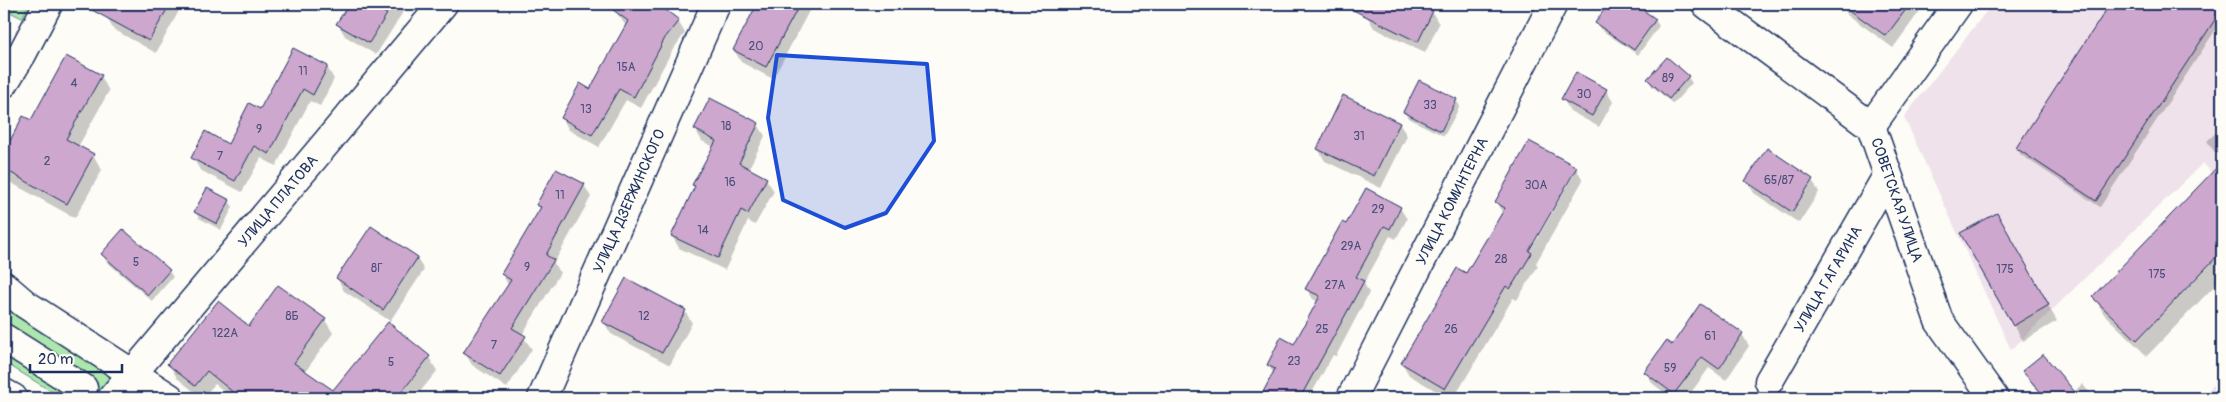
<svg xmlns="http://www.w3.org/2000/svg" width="2226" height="402" viewBox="0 0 2226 402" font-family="Pangolin,sans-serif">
  <rect width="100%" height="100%" fill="#fdfcf7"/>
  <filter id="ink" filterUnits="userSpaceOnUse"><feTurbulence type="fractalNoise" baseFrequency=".02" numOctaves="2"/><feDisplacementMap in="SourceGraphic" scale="10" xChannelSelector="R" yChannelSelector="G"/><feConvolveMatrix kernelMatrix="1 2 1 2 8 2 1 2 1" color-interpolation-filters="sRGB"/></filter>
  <g filter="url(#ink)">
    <g fill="#efe2eb">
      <path d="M1992,4h230v181l-19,-22 -192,187 -107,-233z"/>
      <path d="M2222,376v22h-21z"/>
    </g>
    <g fill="#ace7ad" stroke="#648b86">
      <path d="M4,4h25l-7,14 -18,-9z"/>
      <path d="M4,306l141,92h-83l-58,-36z"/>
    </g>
    <g fill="#0003" fill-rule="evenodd">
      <path d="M113,4h64l3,5 -24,44 -43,-24 -7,-13z"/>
      <path d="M350,4h58l-32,51 -31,-19 -7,-12z"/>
      <path d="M623,4h33l22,17 7,12 -13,18 -31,57 -15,-8 -27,47 -30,-17 -7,-12 29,-27 35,-65 -10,-14z"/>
      <path d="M752,4h53l4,7 -36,68 -32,-17 -7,-12 20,-39z"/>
      <path d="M1373,4h42l17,8 7,12 -14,29 -51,-25 -7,-12z"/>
      <path d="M1610,4h22l23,16 4,6 -21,29 -38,-26 -3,-6z"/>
      <path d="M1841,4h84l-32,44 -46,-34z"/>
      <path d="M2112,4h110v16l-122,187 -79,-52 -4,-7z"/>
      <path d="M327,67l7,12 -14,27 -10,-5 -34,65 -15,-8 -19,34 -42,-22 -7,-12 36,-12 32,-35z"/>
      <path d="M101,76l8,15 -31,56 15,8 9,15 -27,48 -69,-38 -2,-5v-21l20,-37 8,4z"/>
      <path d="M1688,77l4,6 -19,21 -21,-18 -3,-6z"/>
      <path d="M1606,90l7,12 -14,25 -29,-16 -7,-12z"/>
      <path d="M1344,97l56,27 7,12 -26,52 -56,-27 -7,-12z"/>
      <path d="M710,99l48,25 7,12 -17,34 18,9 8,12 -19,34 -7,-4 -23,49 -46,-22 -7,-12 24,-48 -2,-3 20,-38 -12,-6 -7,-12z"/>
      <path d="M1456,100l4,6 -16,30 -36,-18 -4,-6z"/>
      <path d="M2222,127v36l-15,-22z"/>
      <path d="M2222,164v114l-75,78 -43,-42 -10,-17z"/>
      <path d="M1576,168l7,12 -47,83 2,3 -21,34 -4,-2 -59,100h-6l-39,-23 -7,-12 64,-88 37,-61 -7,-12zM1572,172h3l-48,85 -2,-1z"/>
      <path d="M1812,180l7,12 -20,31 -45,-30 -7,-12z"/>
      <path d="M584,185l7,12 -37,66 6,10 -38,62 10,14 -25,39 -35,-23 -7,-12 44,-67 -7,-12 39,-64 -3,-5z"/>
      <path d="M1367,190l33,18 7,11 -11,20 -6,-3 -26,47 5,10 -33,63 -3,-1 -24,43h-48l13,-24 -6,-9 27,-20 23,-43 -5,-3 -6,-10z"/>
      <path d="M229,201l4,6 -12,23 -22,-12 -4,-6z"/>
      <path d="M1996,215l61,106 -34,20 -61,-107z"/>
      <path d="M372,228l45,30 7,12 -34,51 -46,-30 -7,-13z"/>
      <path d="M123,231l46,40 4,6 -21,24 -46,-40 -3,-7z"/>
      <path d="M1700,305l42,29 7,12 -23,34 -17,-12 -22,30h-15l-19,-14 -7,-12 26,-25z"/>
      <path d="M685,311l7,12 -22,42 -59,-31 -7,-12z"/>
      <path d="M325,320l8,13 -28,39 28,19 55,-67 41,33 8,14 -22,27h-182l-18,-14 -13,14 -25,-20 -8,-14 80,-36z"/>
      <path d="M2024,371l49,22 9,-9 13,14h-49l-16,-16z"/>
    </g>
    <g fill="#cea7ce" stroke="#1b2f5e">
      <path d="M81,4h89l-21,37z"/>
      <path d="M349,4h20l18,10 -18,29 -33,-19z"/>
      <path d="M605,4h53l21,16 -14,18 -31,59 -15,-8 -27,46 -31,-17 19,-35 10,6 38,-68z"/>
      <path d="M757,4h43l-34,63 -33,-17z"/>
      <path d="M1341,4h77l15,7 -15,31z"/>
      <path d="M1608,4h26l22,15 -22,31 -39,-27z"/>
      <path d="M1841,4h69l-24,32z"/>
      <path d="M2110,4h112v5l-126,192 -80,-53z"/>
      <path d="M293,48l35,18 -15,29 -10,-6 -34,65 -15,-8 -19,35 -44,-23 14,-27 23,13 21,-41 11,6z"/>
      <path d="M66,56l36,19 -36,64 28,15 -27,50 -63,-35v-17l19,-36 8,4z"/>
      <path d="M1667,57l22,19 -20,23 -22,-20z"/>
      <path d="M1576,72l31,17 -15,27 -31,-17z"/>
      <path d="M1419,80l38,19 -16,32 -38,-19z"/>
      <path d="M1343,95l57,28 -26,53 -57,-27z"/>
      <path d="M710,98l49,25 -20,40 28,15 -19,36 -7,-4 -23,48 -47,-22 24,-50 -3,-1 24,-44 -22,-12z"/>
      <path d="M1529,141l48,26 -48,84 3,2 -22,36 -4,-3 -61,103 -44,-26 56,-95 9,5 39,-65 -10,-6z"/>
      <path d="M1767,148l46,31 -21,33 -47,-31z"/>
      <path d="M2222,162v89l-85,89 -45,-43z"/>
      <path d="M556,169l29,15 -39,71 8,5 -42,68 14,8 -26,40 -37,-23 48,-73 -10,-6 40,-67 -5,-2z"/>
      <path d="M207,188l23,12 -13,24 -23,-12z"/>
      <path d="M1366,188l35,19 -11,22 -6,-3 -28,51 8,4 -64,117h-40l15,-29 -8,-4 14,-28 13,7 26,-48 -15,-7 37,-67 4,2z"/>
      <path d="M1997,213l52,92 -36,21 -53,-93z"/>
      <path d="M371,226l47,31 -35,53 -47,-32z"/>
      <path d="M123,229l47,41 -22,25 -47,-41z"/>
      <path d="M626,278l60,32 -24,43 -60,-31z"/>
      <path d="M278,285l48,34 -32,44 39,27 55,-68 42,34 -33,42h-157l-33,-27 -12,15 -28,-22 51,-63 31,25z"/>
      <path d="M1700,304l43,29 -24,36 -17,-12 -28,37 -30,-22 22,-31 6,4z"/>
      <path d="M2043,354l37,44h-34l-24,-27z"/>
    </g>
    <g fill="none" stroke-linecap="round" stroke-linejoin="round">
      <g stroke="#1b2f5e" stroke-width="31">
        <g id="street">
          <path d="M4,83l18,-29 26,-50"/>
          <path d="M1871,126l87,-122"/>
          <path d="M4,286l21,18 145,94"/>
          <path d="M4,338l79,50"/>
          <path d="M1769,381l118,-205"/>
          <path d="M4,393l9,5"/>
          <path d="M542,398l174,-394"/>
        </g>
      </g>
      <g stroke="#1b2f5e" stroke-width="31">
        <g id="secondary">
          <path d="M1706,4l165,122 68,195 55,77"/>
          <path d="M112,398l331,-394"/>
          <path d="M1351,398l202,-394"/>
        </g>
      </g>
      <use href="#street" stroke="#fdfcf7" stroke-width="28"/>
      <use href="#secondary" stroke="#fdfcf7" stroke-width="28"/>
    </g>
  </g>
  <path fill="#1d4ed8" fill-opacity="0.2" stroke="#1d4ed8" stroke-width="4" stroke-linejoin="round" d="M777,55l150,9 7,77 -48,72 -41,15 -62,-28 -15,-82z"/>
  <g text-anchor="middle" stroke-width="4.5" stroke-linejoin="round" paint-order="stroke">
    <g font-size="12" fill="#484d7a">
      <text x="756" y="50">20</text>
      <text x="626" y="71">15А</text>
      <text x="303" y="75">11</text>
      <text x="1668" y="82">89</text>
      <text x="74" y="87">4</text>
      <text x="1584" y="98">30</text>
      <text x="1430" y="109">33</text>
      <text x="586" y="113">13</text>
      <text x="726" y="130">18</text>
      <text x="259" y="133">9</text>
      <text x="1359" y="140">31</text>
      <text x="220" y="160">7</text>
      <text x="47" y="165">2</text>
      <text x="1779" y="184">65/87</text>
      <text x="730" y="186">16</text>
      <text x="1536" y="189">30А</text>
      <text x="560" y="199">11</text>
      <text x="1378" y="213">29</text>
      <text x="703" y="234">14</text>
      <text x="1351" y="250">29А</text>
      <text x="1501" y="263">28</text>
      <text x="136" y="266">5</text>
      <text x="527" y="271">9</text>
      <text x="377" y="272">8Г</text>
      <text x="2005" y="273">175</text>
      <text x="2157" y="278">175</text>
      <text x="1335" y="289">27А</text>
      <text x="292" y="320">8Б</text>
      <text x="644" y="320">12</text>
      <text x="1322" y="333">25</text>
      <text x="1451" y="333">26</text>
      <text x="225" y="337">122А</text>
      <text x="1710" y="340">61</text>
      <text x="494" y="349">7</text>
      <text x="1294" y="365">23</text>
      <text x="391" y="366">5</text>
      <text x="1670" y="372">59</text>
    </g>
    <g font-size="15" fill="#1b2f5e" stroke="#fdfcf7">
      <text transform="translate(1897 200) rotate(71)" y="5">СОВЕТСКАЯ УЛИЦА</text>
      <text transform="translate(278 201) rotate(-50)" y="5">УЛИЦА ПЛАТОВА</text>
      <text transform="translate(629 201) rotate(-66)" y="5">УЛИЦА ДЗЕРЖИНСКОГО</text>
      <text transform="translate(1452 201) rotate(-63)" y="5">УЛИЦА КОМИНТЕРНА</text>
      <text transform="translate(1828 279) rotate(-60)" y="5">УЛИЦА ГАГАРИНА</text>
    </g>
  </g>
  <rect width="2226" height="402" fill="none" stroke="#fdfcf7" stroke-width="20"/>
  <rect x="10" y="10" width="2206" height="382" fill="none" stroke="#1b2f5e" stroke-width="2" filter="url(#ink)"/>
  <path d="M30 364v8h92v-8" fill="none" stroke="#1b2f5e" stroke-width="2.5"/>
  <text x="38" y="364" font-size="15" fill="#1b2f5e" stroke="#fdfcf7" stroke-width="4" paint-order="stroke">20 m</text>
</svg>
